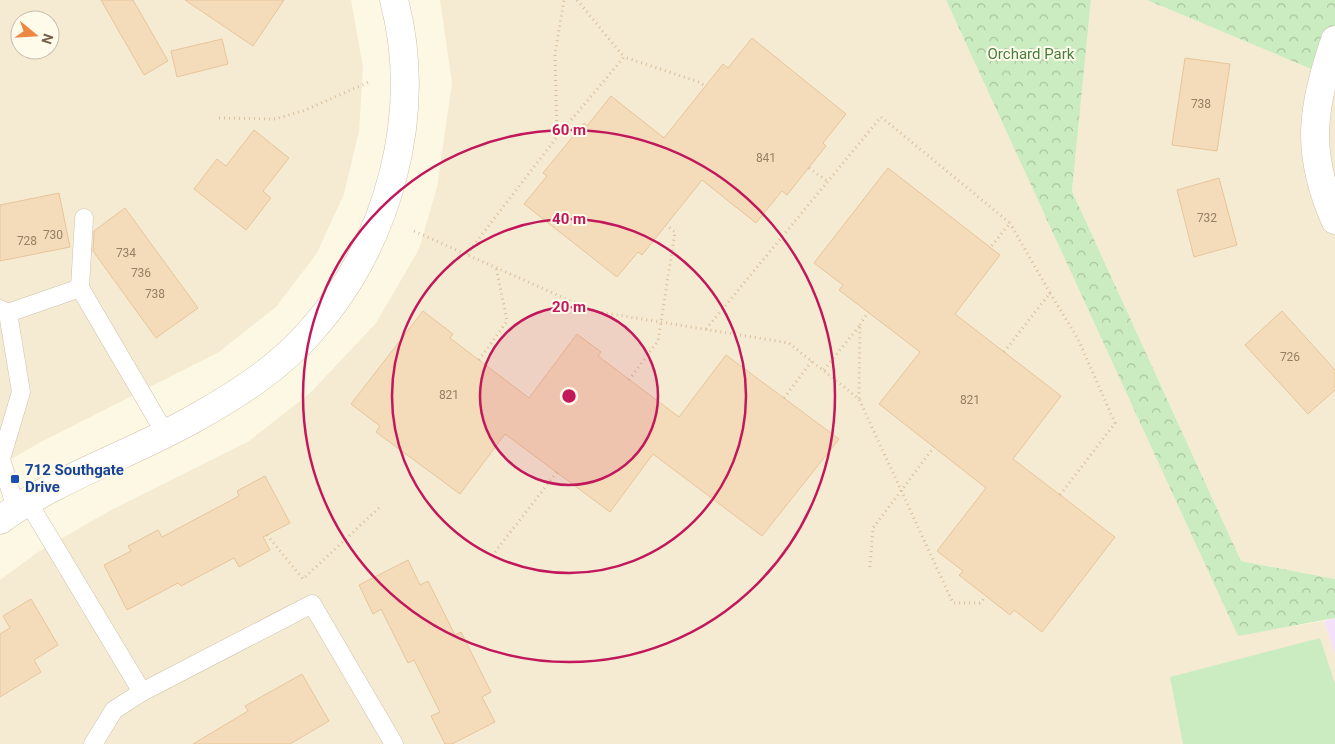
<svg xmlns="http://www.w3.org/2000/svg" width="1335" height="744" viewBox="0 0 1335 744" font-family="Roboto,sans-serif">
  <defs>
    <pattern id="park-crowns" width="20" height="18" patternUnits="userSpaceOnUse" patternTransform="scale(1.25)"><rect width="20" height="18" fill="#cbecc1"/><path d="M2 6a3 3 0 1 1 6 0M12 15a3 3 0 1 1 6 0" fill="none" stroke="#aac39f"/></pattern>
  </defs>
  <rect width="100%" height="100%" fill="#fdf8e4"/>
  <g fill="#f5ebd2" fill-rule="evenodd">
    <path d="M0,0h351l12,67 -4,64 -15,63 -27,59 -41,54 -57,45 -182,92 -37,22zM20,20h30v30h-30z"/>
    <path d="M440,0h506l292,635 86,-14 11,33v90h-1335v-164l38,-28 75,-43 136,-68 61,-48 66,-70 43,-74 18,-62 15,-104z"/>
    <path d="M1091,0h56l188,79v500l-94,-18 -169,-370z"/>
  </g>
  <path fill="#f5e0fa" d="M1335,618v36l-11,-33z"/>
  <path fill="#cbecc1" d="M1320,638l15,46v60h-152l-13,-67z"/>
  <g fill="url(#park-crowns)">
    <path d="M946,0h145l-19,191 169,370 94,18v39l-97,18z"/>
    <path d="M1147,0h188v79z"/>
  </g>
  <g fill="#f4dcba" stroke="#e8c599">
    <path d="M101,0h32l35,61 -24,14z"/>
    <path d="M185,0h99l-31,46z"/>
    <path d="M752,38l94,76 -23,29 3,3 -39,49 -5,-4 -26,32 -54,-43 -60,75 -4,-3 -21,25 -93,-73 23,-28 -4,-3 41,-50 3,3 24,-30 53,42 59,-74 5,4z"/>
    <path d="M222,39l6,25 -51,13 -6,-26z"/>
    <path d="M1185,58l45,6 -13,87 -45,-6z"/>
    <path d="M254,130l35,28 -26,33 8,7 -25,32 -52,-41 23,-30 9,7z"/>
    <path d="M888,168l112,87 -45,59 106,82 -48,63 102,78 -73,95 -28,-22 -4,5 -24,-19 -27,-21 4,-4 -26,-20 49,-63 -107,-84 41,-52 -81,-62 4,-5 -29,-22z"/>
    <path d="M1219,178l18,67 -43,12 -17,-67z"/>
    <path d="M59,193l11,54 -70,14v-56z"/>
    <path d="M125,208l73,100 -42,30 -63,-87 1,-20z"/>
    <path d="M423,311l30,23 -3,4 79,60 48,-64 24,18 -3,4 81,61 47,-62 113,84 -77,97 -109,-82 -43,58 -105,-78 -45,60 -84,-62 4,-6 -29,-22z"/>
    <path d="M1282,311l53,59v20l-27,24 -63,-69z"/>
    <path d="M265,476l25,47 -27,14 7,13 -31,17 -5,-9 -53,28 -3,-3 -51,27 -23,-45 27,-14 -3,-5 30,-16 4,7 77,-41 -2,-5z"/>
    <path d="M408,560l12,25 8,-4 27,54 6,-3 30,60 -9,5 13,25 -43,22h-7l-14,-28 9,-4 -26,-52 -6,3 -27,-54 -8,5 -14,-29z"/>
    <path d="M31,599l27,46 -24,15 7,12 -41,25v-63l10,-6 -7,-12z"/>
    <path d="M302,674l27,47 -39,23h-97l55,-33 -3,-5z"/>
  </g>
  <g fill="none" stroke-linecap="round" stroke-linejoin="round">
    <g stroke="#cfc1aa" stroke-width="19">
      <g id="service">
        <path d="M84,218l-4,70 85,145"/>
        <path d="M0,309l8,4 72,-25"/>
        <path d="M8,313l13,79 -20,67 15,50"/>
        <path d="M28,502l114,190"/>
        <path d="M93,744l21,-34 28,-18 170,-88 82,140"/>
      </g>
    </g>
    <g stroke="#cfc1aa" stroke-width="29">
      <g id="minor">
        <path d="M1335,40c-23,69 -30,111 0,180"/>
        <path d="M0,520c60,-44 133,-66 197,-103 41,-23 83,-50 114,-86 78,-88 113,-217 83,-331"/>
      </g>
    </g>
    <g stroke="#d9bf9d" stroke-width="3" stroke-dasharray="1 4" stroke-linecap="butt">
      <path d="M577,0l47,57"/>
      <path d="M219,118l56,1 28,-8 66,-29"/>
      <path d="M557,136l-2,-82 9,-54"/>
      <path d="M809,168l18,13"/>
      <path d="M414,231l179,80 196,32 70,56 94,204h27l6,-7"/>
      <path d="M467,254l90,-117 67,-80 75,25 7,5"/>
      <path d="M1050,293l28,46 37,84 -55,72"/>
      <path d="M860,325l8,-13"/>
      <path d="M706,329l175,-212 129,106 -20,25"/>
      <path d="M1004,352l46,-59 -40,-70"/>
      <path d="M479,360l28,-39 -11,-54"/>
      <path d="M824,370l36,-45 -1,74"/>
      <path d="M629,380l29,-39 17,-109 -9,-7"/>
      <path d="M784,398l28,-37"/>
      <path d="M267,535l36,44 78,-73"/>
      <path d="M495,552l62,-80"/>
      <path d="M870,567l3,-39 61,-81"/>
    </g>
    <use href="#service" stroke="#fff" stroke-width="18"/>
    <use href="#minor" stroke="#fff" stroke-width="28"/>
  </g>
  <circle cx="569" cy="396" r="89" fill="#c2185b" fill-opacity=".12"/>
  <g fill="none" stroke="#c2185b" stroke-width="2.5">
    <circle cx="569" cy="396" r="89"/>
    <circle cx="569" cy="396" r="177"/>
    <circle cx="569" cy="396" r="266"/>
  </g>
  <rect fill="#1a4fb4" stroke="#fffbeb" stroke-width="2" x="10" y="474" width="10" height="10" rx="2.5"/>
  <g text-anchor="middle" stroke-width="4" stroke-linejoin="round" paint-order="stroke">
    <g font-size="12" fill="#968064">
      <text x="1201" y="108">738</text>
      <text x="766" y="162">841</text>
      <text x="1207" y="222">732</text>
      <text x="53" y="239">730</text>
      <text x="27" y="245">728</text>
      <text x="126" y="257">734</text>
      <text x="141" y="277">736</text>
      <text x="155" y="298">738</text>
      <text x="1290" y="361">726</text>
      <text x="449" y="399">821</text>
      <text x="970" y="404">821</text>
    </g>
    <g font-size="15" fill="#467e3f" stroke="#fffbeb">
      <text x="1031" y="59">Orchard Park</text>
    </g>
    <g font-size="15" font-weight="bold" fill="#164399" stroke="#fffbeb" text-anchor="start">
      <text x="25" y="475">712 Southgate<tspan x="25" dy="17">Drive</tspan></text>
    </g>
  </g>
  <circle cx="569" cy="396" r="8" fill="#c2185b" stroke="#fffbeb" stroke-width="2.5"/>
  <g font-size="15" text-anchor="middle" font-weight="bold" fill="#c2185b" stroke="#fffbeb" stroke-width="4" stroke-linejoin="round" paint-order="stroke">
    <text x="569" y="135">60 m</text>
    <text x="569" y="224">40 m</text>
    <text x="569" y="312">20 m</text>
  </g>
  <g transform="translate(35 35) rotate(108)"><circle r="24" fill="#fffbeb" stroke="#c9bdaa"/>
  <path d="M0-4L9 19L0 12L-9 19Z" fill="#ee8742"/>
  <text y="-8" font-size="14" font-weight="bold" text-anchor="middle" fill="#776148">N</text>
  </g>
</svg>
